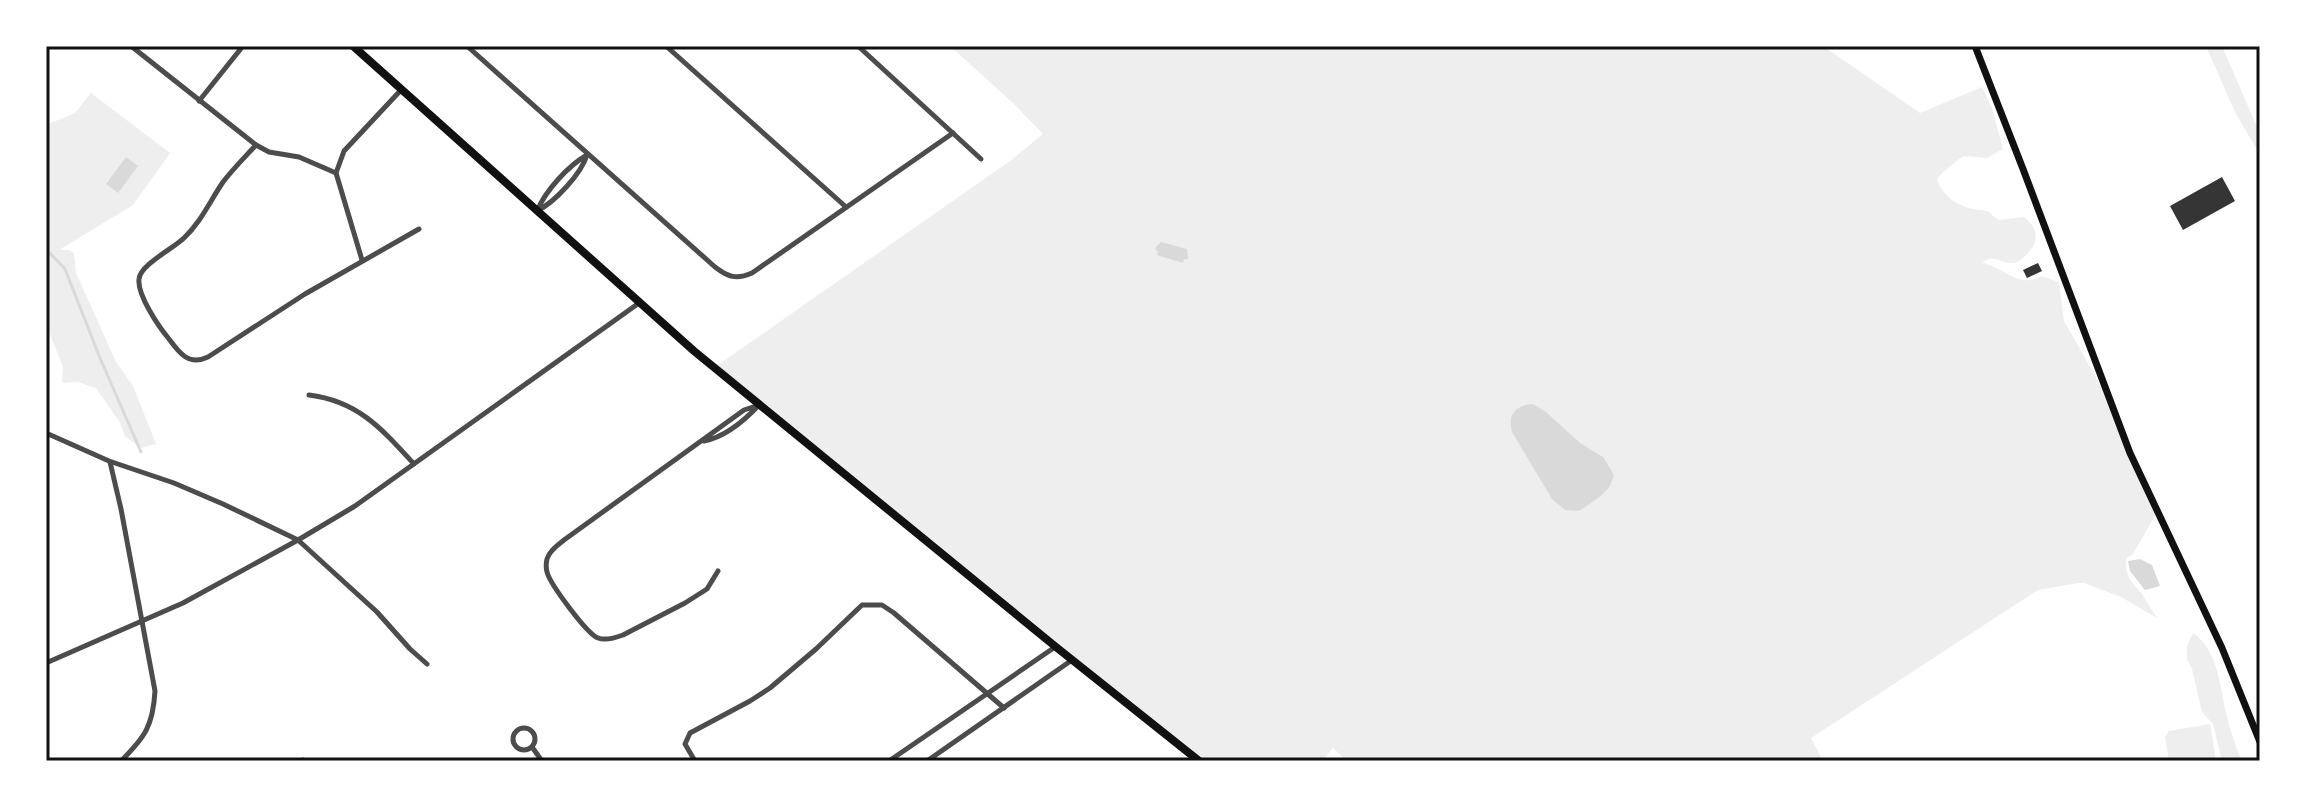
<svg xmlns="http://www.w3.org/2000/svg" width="2306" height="807" viewBox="0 0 2306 807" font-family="'Playfair Display',serif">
  <rect width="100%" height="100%" fill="#fff"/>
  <g fill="#eee">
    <path d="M950,46h873l97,67 62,-26 10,21 11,41 -16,9 -24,-2 -20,16 -6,7c5,16 20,27 36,30 4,1 11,1 14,2 4,2 7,6 11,9l26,-3c14,11 16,24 3,37 -2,2 -7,7 -10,8 -13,5 -24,-10 -35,1 21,3 37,27 59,13l18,6 5,39 45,79 48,112 -24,42 -6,4c-4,17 5,24 15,36 5,8 10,16 15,24l-36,-21 -37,-14h-5l-41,7 -227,148 12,23h-476l-14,-13 -11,13h-121l-486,-394 295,-206 33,-27 -30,-31z"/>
    <path d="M2206,46h16l38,88v21l-25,-43z"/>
    <path d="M91,93l79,60 -37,52 -74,45h10l5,3 2,20 5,11 35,78 17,24 23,58 -15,4 -16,-12 -6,-15 -23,-33 -18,-6 -16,1 1,-16 -17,-43v-199l29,-12z"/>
    <path d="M2193,633c25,17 27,53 33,80 4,17 9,32 16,48h-20l-9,-37 -11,-12 -10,-43 -5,-10v-13z"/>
    <path d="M2210,724l6,37h-47l-4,-24 4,-6z"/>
  </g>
  <g fill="#d9d9d9">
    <path d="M126,157l12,9 -20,27 -12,-9z"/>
    <path d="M1161,242l26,7 1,10h-4l-1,4 -26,-8 1,-3 -3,-4z"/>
    <path d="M1533,404l13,8 34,31 23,14 11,18 -4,11 -9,10 -22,15 -14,-1 -13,-11 -40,-67c-5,-18 4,-27 21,-28z"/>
    <path d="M2140,559l12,6 8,21 -15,4 -15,-19 -2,-10z"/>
  </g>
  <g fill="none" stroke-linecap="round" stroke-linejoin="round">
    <path stroke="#d9d9d9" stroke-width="3" d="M46,249l19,20 35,89 41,94"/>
  </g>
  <g fill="#353535">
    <path d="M2222,177l13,24 -52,29 -13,-24z"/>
    <path d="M2038,263l4,8 -15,7 -4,-8z"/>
  </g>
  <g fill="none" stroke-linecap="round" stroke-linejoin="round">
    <g stroke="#4c4c4c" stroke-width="5">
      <path d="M131,46l125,99 13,7 30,5 37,16"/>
      <path d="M467,46l248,221c13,10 21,13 37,6l201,-140"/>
      <path d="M666,46l180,161"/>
      <path d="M858,46l123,113"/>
      <path d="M199,101l44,-55"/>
      <path d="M256,145c-11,12 -23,24 -33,37 -13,19 -22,40 -39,56 -10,10 -44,27 -45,41 -2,16 20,48 30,60 11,15 20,27 39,18l97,-63 114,-65"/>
      <path d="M587,155c-6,19 -32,47 -50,56 9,-21 31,-45 50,-56z"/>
      <path d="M362,260l-26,-87 8,-22 57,-61"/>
      <path d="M309,395c49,6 73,34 105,69"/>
      <path d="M46,433l63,28 65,22 49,21 75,36 79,72 33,37 17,15"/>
      <path d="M704,441c21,-4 40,-20 55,-36l-15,5 -180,130c-6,5 -15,11 -17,19 -1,4 -1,9 0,13 3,12 40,62 51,66 8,3 17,0 25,-3l62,-32 22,-14 11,-18"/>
      <path d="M110,462l11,47 34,182c-2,35 -10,46 -34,70"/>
      <path d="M46,663l137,-60 115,-63 57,-34 284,-203"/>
      <circle cx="524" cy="739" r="11"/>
      <path d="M532,747l10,14"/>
      <path d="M303,760v1"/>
      <path d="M695,761l-10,-17 5,-11 60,-32 20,-13 46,-39 46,-44h20l12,8 110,95"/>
      <path d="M889,761l166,-114"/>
      <path d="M927,761l145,-101"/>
    </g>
    <path stroke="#111" stroke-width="7" d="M1975,46l48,123 107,284 92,195 38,94"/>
    <path stroke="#111" stroke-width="8" d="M353,46l341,305 362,296 143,114"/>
  </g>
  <rect width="2306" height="807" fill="none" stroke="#ffffff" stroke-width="96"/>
  <rect x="48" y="48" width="2210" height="711" fill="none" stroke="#111" stroke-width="3"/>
</svg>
